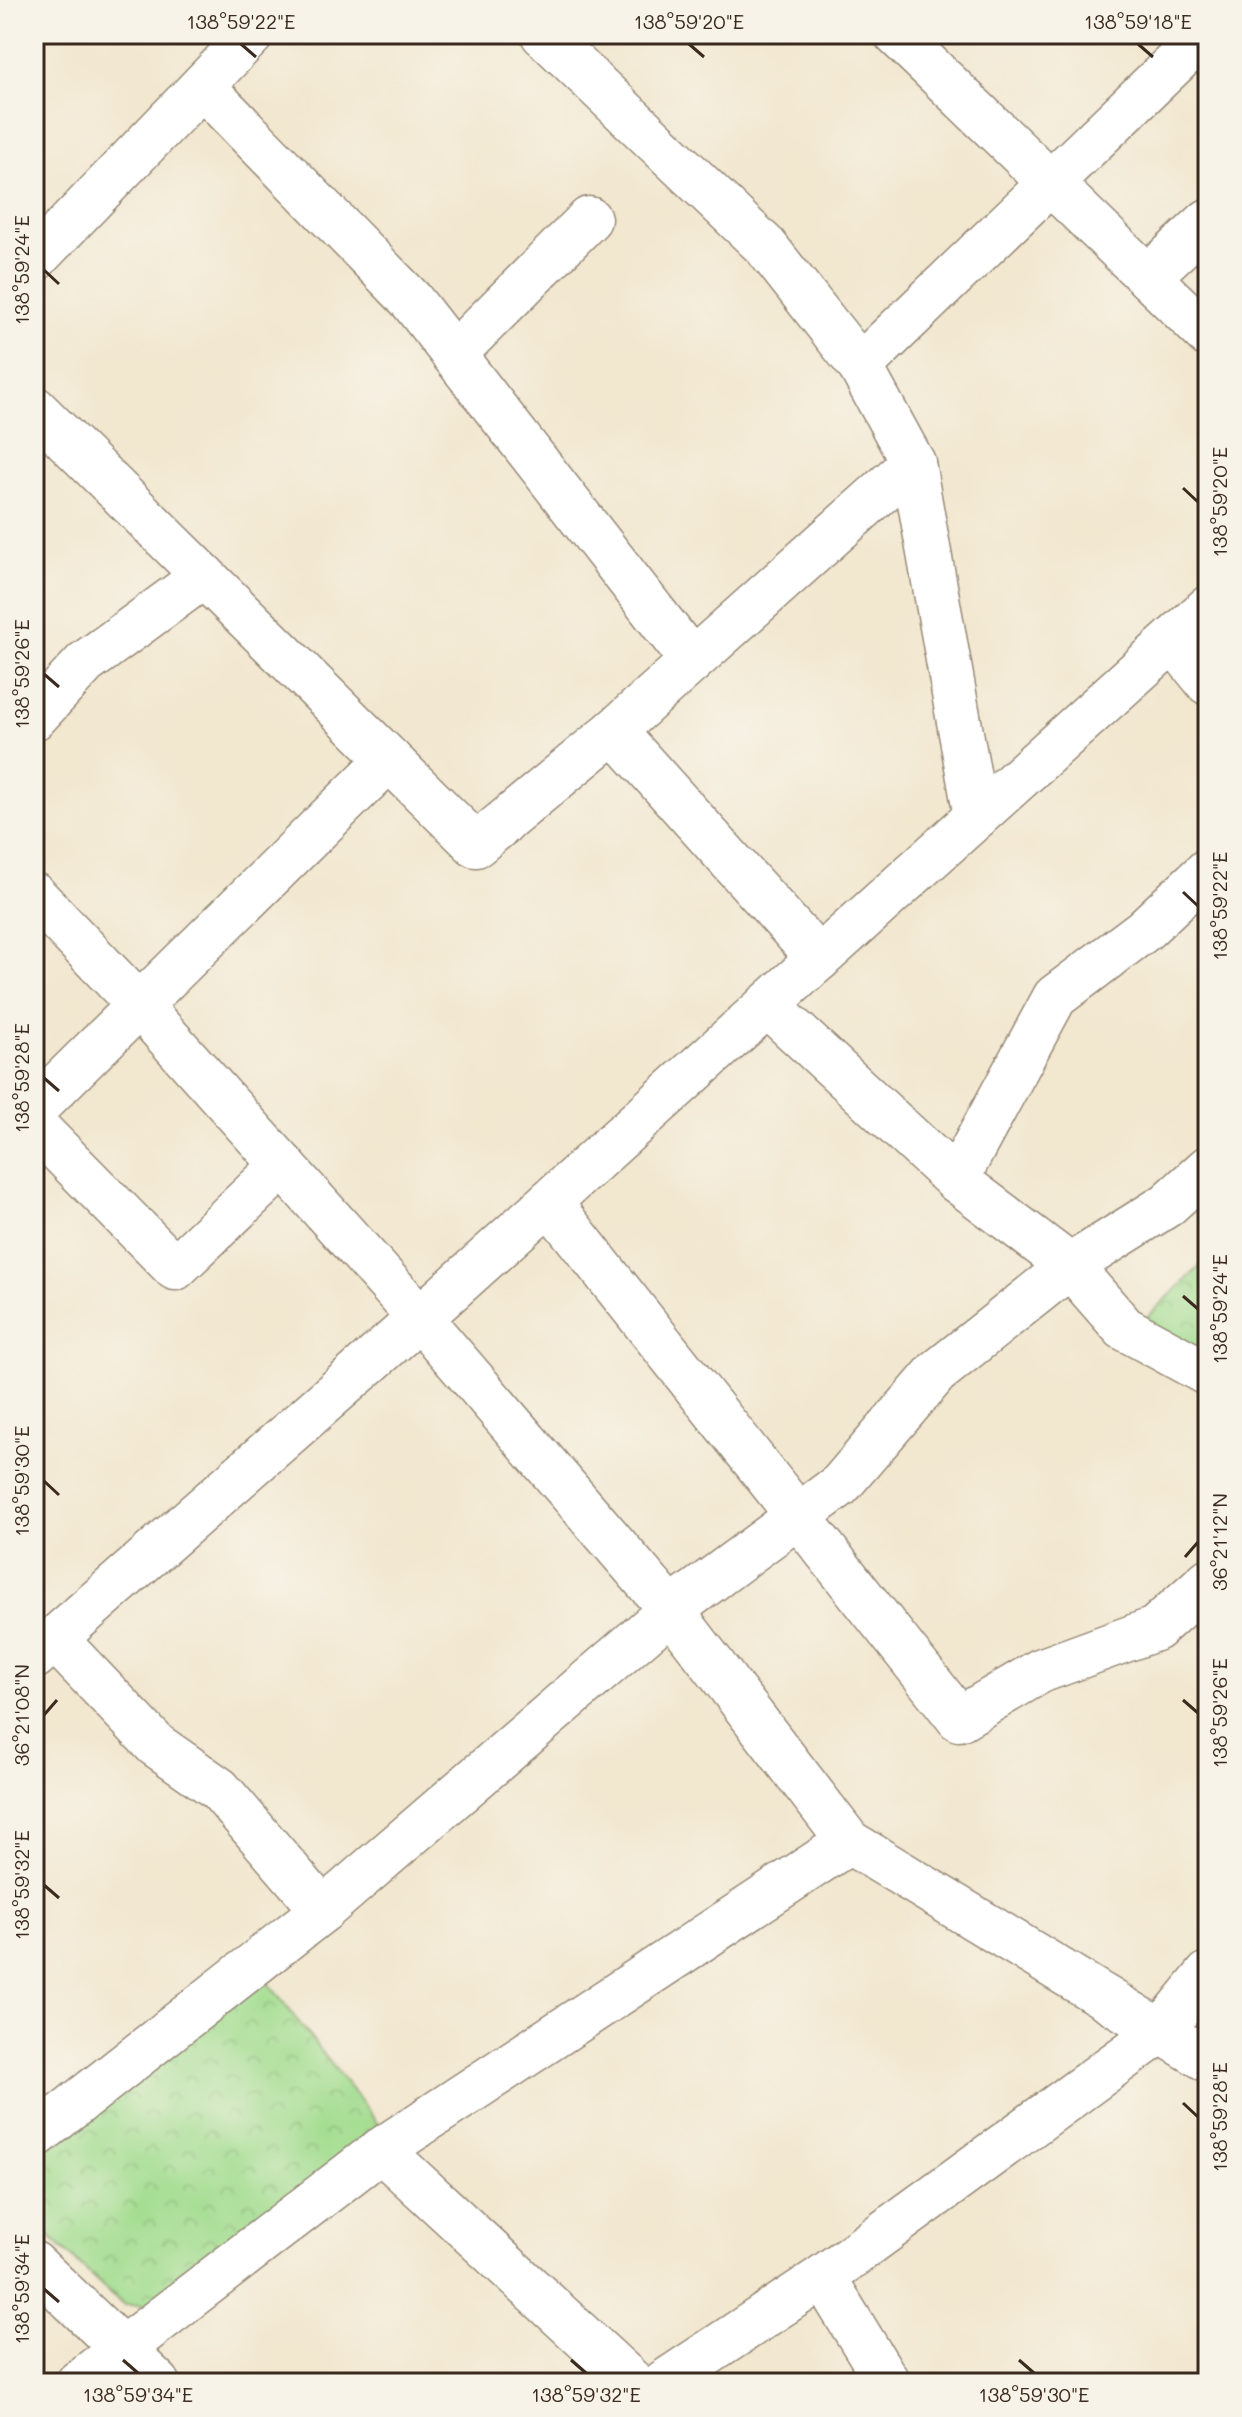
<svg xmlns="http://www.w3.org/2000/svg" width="1242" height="2417" viewBox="0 0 1242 2417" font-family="Mali,sans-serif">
  <defs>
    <pattern id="park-crowns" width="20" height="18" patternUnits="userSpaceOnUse" patternTransform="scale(2)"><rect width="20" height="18" fill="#a3dd90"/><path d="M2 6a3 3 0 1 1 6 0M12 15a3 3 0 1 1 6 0" fill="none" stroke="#8dbe7c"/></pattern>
  </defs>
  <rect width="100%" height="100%" fill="#f7f3e8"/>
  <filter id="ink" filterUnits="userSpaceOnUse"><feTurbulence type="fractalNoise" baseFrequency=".0125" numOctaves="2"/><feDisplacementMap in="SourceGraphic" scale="16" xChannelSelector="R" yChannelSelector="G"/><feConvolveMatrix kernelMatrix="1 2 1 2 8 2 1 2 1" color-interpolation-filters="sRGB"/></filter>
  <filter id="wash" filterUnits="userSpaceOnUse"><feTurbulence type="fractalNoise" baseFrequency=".006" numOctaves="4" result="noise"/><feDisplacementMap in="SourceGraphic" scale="32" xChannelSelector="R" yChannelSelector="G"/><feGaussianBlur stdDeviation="1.8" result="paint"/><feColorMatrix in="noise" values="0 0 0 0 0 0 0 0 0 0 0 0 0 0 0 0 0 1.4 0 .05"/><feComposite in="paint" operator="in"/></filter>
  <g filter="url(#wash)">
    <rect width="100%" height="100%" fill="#f2e7cf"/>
    <g fill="url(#park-crowns)" stroke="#6f8457" stroke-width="2">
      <path d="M1208,1259v104l-68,-39z"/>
      <path d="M262,1975l119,153 -226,177h-32l-89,-83v-71z"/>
    </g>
  </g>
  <g filter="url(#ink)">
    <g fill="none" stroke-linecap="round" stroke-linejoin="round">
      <g stroke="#968876" stroke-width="47">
        <g id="minor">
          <path d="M543,34l223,213 94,119 53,97 63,354"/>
          <path d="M896,34l312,301"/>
          <path d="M202,86l209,214 281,361"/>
          <path d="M34,260l218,-226"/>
          <path d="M1148,277l60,-56"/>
          <path d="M454,354l135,-135"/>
          <path d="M860,366l345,-332"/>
          <path d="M34,408l442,437 138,-114 299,-268"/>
          <path d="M1173,640l35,43"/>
          <path d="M34,718l51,-55 119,-87"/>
          <path d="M614,731l205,228"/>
          <path d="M34,895l105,110 281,313 251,292 178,232 359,218"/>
          <path d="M767,1005l189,175 114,86 54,62 84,46"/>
          <path d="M34,1109l355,-350"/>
          <path d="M34,1125l141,143 108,-103"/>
          <path d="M956,1180l99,-183 89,-67 64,-60"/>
          <path d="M549,1202l410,517 81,-48 115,-42 53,-48"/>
          <path d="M55,1639l101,106 63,44 104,121"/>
          <path d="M34,1657l386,-339 788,-710"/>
          <path d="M34,2137l289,-227 348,-300 169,-125 97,-113 133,-106 97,-61 41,-37"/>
          <path d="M381,2150l252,233"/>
          <path d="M34,2264l124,119"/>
          <path d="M823,2277l65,106"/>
          <path d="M78,2383l303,-233 468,-308"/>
          <path d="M663,2383l160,-106 339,-247 46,-56"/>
        </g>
      </g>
      <use href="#minor" stroke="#fff" stroke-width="44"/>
    </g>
  </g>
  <path fill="none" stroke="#3b2a1e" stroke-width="3" d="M241,44l15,13M689,44l15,13M1138,44l15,13M44,270l15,14M1183,488l15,14M44,674l15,13M1183,892l15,14M44,1078l15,13M1183,1296l15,13M44,1481l15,14M1185,1557l13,-15M1183,1700l15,13M44,1715l13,-15M44,1885l15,13M1183,2103l15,14M44,2289l15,13M123,2360l15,13M571,2360l15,13M1019,2360l15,13"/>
  <rect width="1242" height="2417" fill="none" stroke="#f7f3e8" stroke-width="88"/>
  <rect x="44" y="44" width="1154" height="2329" fill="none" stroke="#3b2a1e" stroke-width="3"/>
  <g font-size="20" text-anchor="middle" fill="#3b2a1e">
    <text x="241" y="29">138°59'22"E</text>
    <text x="689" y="29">138°59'20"E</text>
    <text x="1138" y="29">138°59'18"E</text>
    <text transform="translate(22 270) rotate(-90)" y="7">138°59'24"E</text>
    <text transform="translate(1220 502) rotate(-90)" y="7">138°59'20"E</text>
    <text transform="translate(22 674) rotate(-90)" y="7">138°59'26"E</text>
    <text transform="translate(1220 906) rotate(-90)" y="7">138°59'22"E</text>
    <text transform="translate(22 1078) rotate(-90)" y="7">138°59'28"E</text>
    <text transform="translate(1220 1309) rotate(-90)" y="7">138°59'24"E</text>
    <text transform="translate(22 1481) rotate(-90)" y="7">138°59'30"E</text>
    <text transform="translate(1220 1542) rotate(-90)" y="7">36°21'12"N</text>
    <text transform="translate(1220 1713) rotate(-90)" y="7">138°59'26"E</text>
    <text transform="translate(22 1715) rotate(-90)" y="7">36°21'08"N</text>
    <text transform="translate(22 1885) rotate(-90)" y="7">138°59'32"E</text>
    <text transform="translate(1220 2117) rotate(-90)" y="7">138°59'28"E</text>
    <text transform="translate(22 2289) rotate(-90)" y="7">138°59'34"E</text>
    <text x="138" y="2402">138°59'34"E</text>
    <text x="586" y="2402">138°59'32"E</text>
    <text x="1034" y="2402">138°59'30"E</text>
  </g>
</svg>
